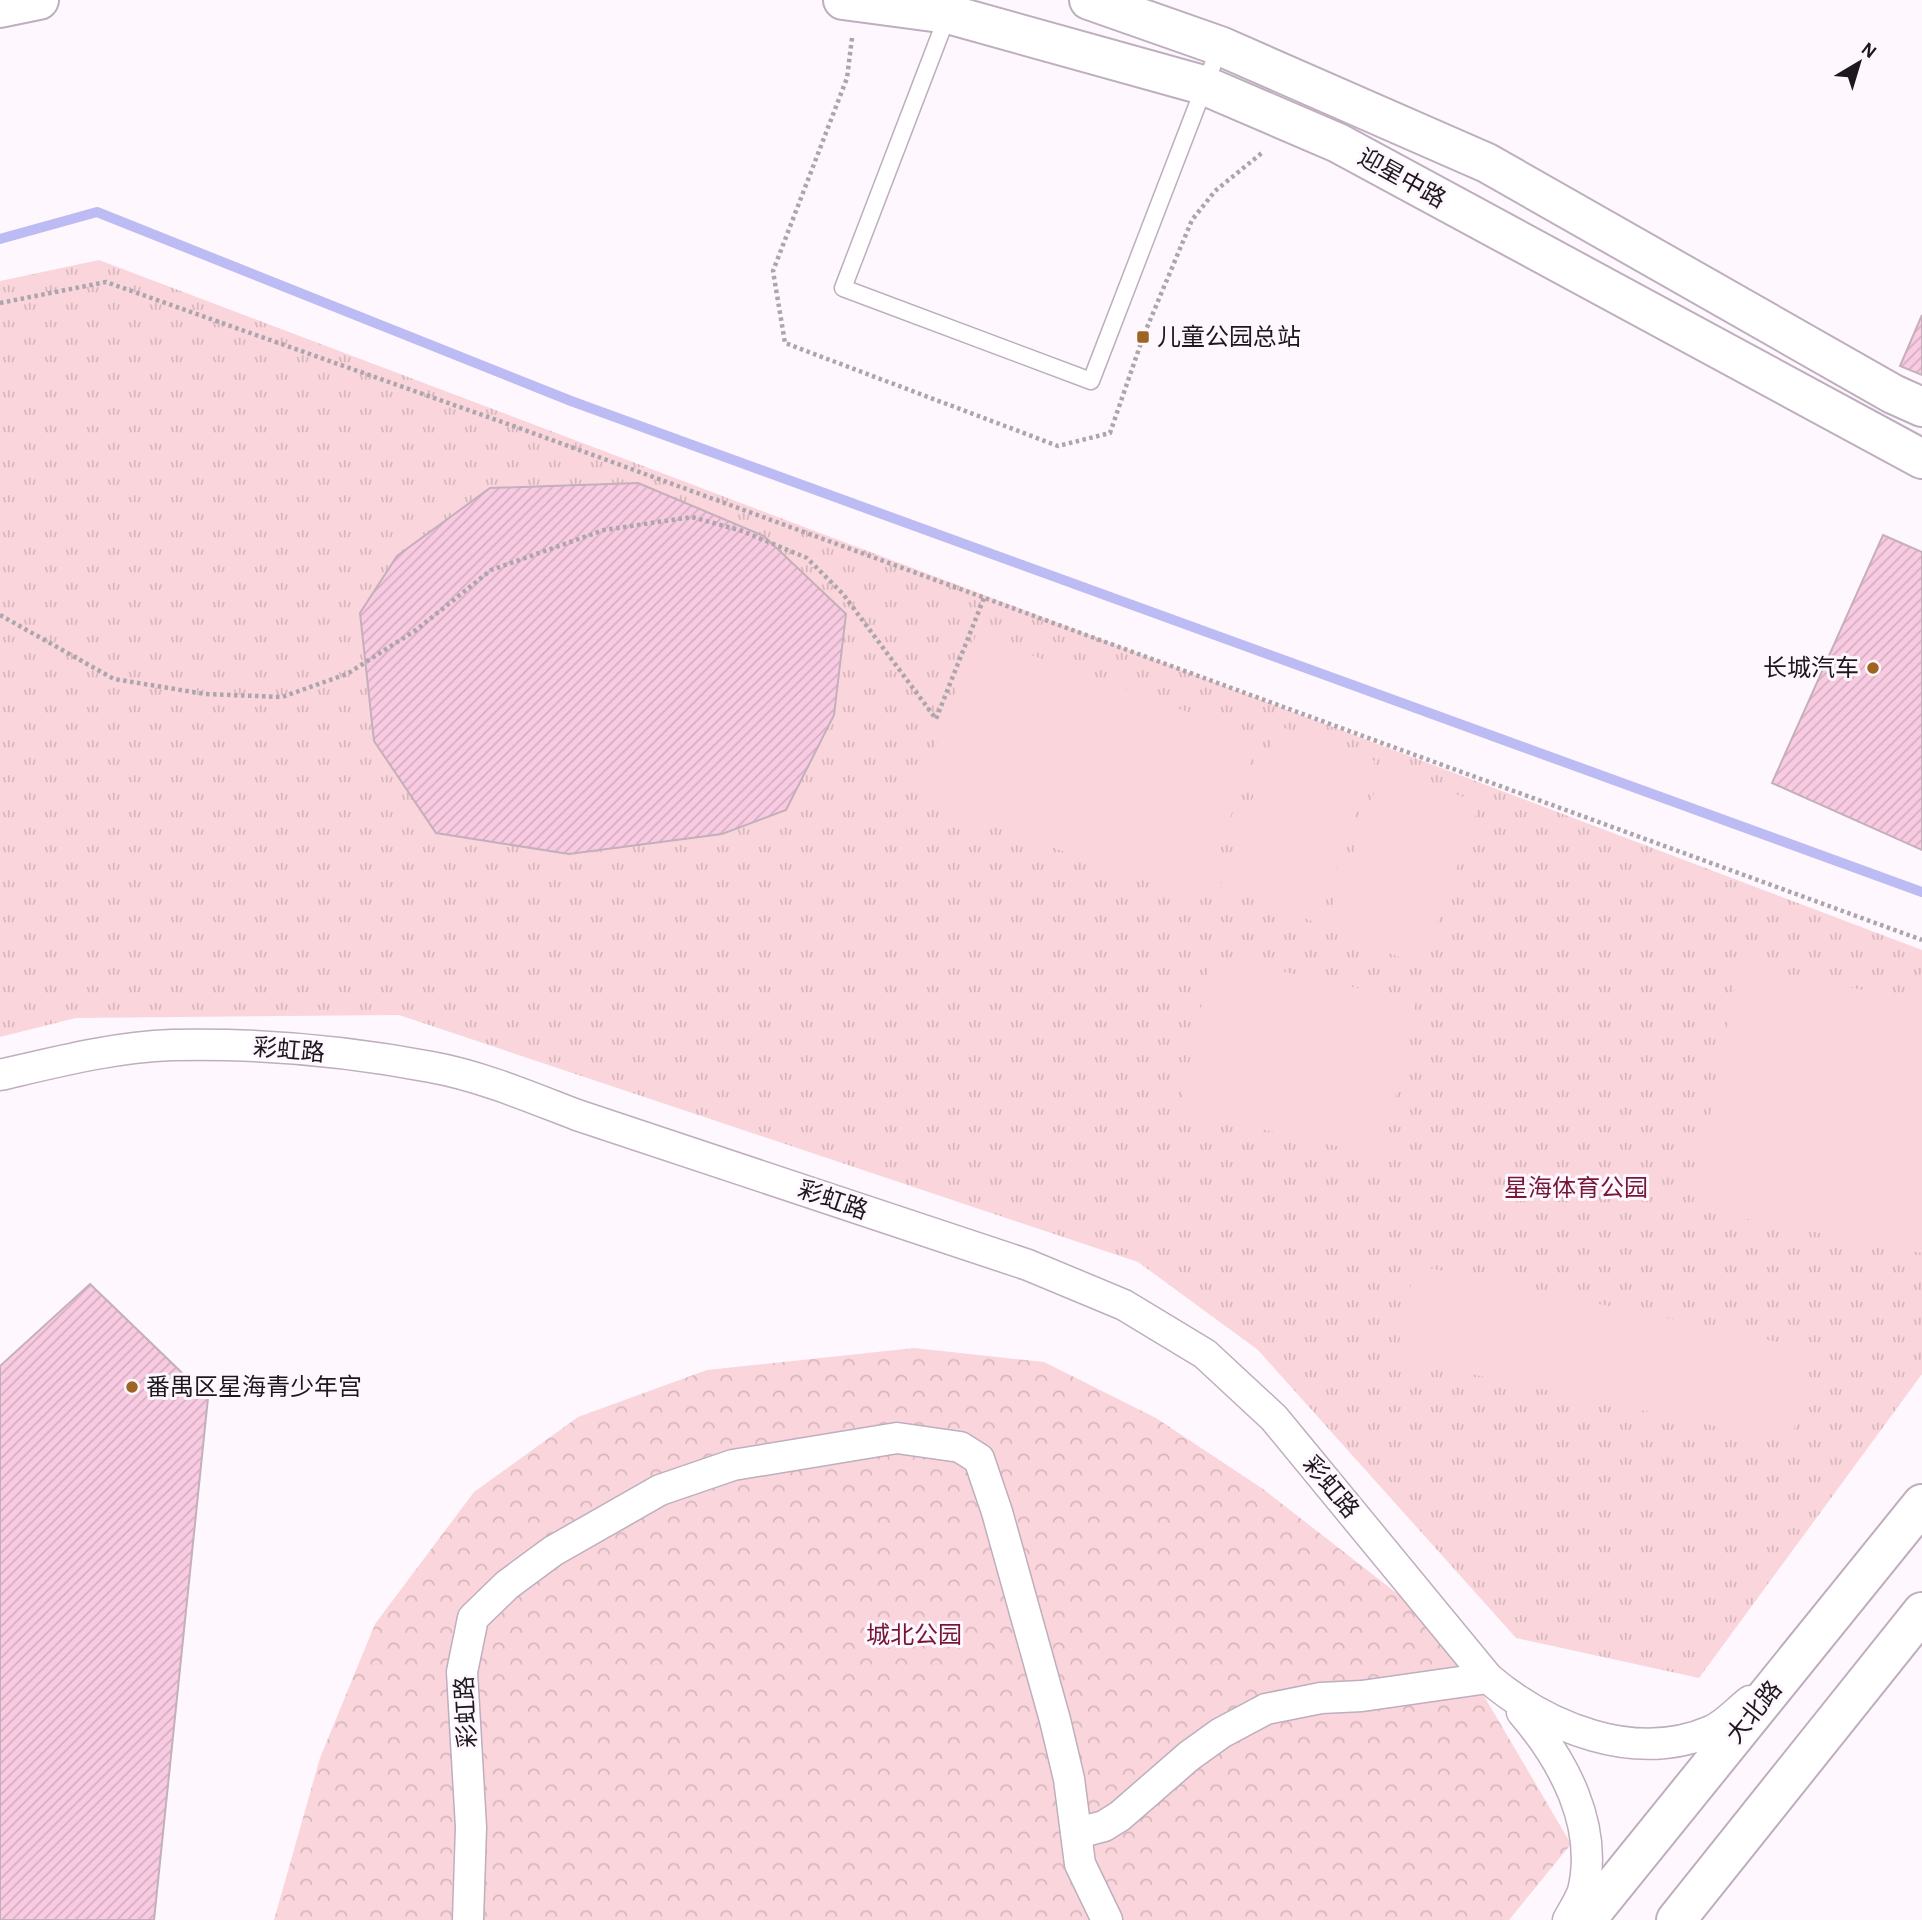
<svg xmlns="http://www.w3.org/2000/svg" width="1922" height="1920" viewBox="0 0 1922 1920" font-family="'Alegreya Sans','Noto Sans SC',sans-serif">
  <defs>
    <pattern id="grass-tufts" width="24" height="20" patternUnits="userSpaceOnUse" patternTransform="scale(1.75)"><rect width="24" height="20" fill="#fad6dc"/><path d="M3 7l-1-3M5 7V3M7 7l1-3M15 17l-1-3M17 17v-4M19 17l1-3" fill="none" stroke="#d6b7bc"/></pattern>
    <pattern id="forest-crowns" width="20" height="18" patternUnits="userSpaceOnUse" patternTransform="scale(1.75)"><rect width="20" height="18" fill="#fad6dc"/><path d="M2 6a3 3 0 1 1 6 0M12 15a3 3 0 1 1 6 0" fill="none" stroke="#d6b7bc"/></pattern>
    <pattern id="building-hatch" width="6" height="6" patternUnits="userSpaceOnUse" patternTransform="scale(1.75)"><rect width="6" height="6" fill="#f9cbe2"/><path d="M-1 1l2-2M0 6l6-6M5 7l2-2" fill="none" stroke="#d5aec1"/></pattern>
  </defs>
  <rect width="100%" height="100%" fill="#fef7fe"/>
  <path fill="url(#grass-tufts)" d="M99,260l1823,690v424l-223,304 -183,-40 -258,-288 -120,-88 -739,-247 -323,3 -76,19v-756z"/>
  <path fill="url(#forest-crowns)" d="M914,1348l130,14 112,56 107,71 145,113 76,94 87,148 -62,76h-1235l46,-162 55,-134 99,-132 104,-75 129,-47z"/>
  <g fill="#fad6dc">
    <path d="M976,635l283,103 -59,163 -283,-103z"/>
    <path d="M1279,726l96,35 -58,162 -97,-36z"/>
    <path d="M1383,768l97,35 -58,162 -97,-35z"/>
    <path d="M1212,956l204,45 -34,155 -203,-45z"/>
    <path d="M1739,965l183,37v251l-230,-45z"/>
    <path d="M1415,1265l396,84 -20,93 -395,-84z"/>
  </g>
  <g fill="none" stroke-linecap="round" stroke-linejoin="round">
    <path stroke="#bdbbf4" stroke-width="10" d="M0,239l97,-27 474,189 1351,491"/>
  </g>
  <g fill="url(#building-hatch)" stroke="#c4afba" stroke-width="2">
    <path d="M1922,315v60l-22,-9z"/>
    <path d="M638,483l126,53 82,78 -12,101 -48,95 -64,24 -153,20 -133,-21 -62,-92 -14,-128 37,-57 93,-68z"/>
    <path d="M1883,535l39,17v298l-150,-67z"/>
    <path d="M90,1284l118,114 -54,522h-154v-554z"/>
  </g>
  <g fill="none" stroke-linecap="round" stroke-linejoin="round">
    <g stroke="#beaebe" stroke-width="19">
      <path id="lane" d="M948,14l-105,274 248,93 129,-335"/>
    </g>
    <g stroke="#beaebe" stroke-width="33">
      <g id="street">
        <path d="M0,1075c56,-13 114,-28 172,-30 86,-2 175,6 259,22 50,9 99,30 146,48l451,150 96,40 81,49 69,64 214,260c59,50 147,86 223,53 14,-6 27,-21 39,-30"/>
        <path d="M1522,1712c41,48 77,113 61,179 -3,9 -10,20 -15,29"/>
        <path d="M1078,1833l26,-7 16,-10 69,-60 32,-23 45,-24 55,-11 41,-2 126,-18"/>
        <path d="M468,1920l3,-93 -9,-155 11,-54 34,-33 46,-34 107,-61 73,-25 164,-27 63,9 19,12 18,53 58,208 14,59 11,85 27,56"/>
      </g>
    </g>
    <g stroke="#beaebe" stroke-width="42">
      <g id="secondary">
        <path d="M843,0l105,14 255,71 135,58 584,316"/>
        <path d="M1089,0l131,46 267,117 406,231 29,13"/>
        <path d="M0,8l39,-8"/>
        <path d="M1586,1920l336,-416"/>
        <path d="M1676,1920l246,-308"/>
      </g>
    </g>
    <g stroke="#aca6ac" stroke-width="4.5" stroke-dasharray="3.5 3.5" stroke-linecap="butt">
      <path d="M852,38l-5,40 -74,193 12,72 273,103 52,-13 33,-96 49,-117 23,-29 48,-39"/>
      <path d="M0,303l106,-21 413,146 1403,512"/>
      <path d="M0,615l114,64 91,15 77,3 65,-23 69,-44 75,-60 113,-40 88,-13 50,14 65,27 36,36 93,125 48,-121"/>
    </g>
    <use href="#lane" stroke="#fff" stroke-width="16"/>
    <use href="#street" stroke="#fff" stroke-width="30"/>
    <use href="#secondary" stroke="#fff" stroke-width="38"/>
  </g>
  <g fill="#9d6521" stroke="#fef7fe" stroke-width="2.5">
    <rect x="1136" y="330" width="14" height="14" rx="3.5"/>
    <circle cx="1873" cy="668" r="7"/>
    <circle cx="132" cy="1387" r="7"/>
  </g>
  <g text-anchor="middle" stroke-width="6" stroke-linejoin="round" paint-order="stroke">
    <g font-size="24" fill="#1d181d" stroke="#fef7fe">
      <text transform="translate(1402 178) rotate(29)" y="8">迎星中路</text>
      <text transform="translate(289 1050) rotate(5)" y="8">彩虹路</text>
      <text transform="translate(833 1200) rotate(19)" y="8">彩虹路</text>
      <text transform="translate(1331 1487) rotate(50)" y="8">彩虹路</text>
      <text transform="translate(466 1712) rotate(-93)" y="8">彩虹路</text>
      <text transform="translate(1754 1712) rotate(-51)" y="8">大北路</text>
    </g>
    <g font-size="24" fill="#1d181d" stroke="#fef7fe" text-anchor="start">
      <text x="1157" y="345">儿童公园总站</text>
      <text x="1859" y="676" text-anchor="end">长城汽车</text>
      <text x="146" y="1395">番禺区星海青少年宫</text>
    </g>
    <g font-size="24" fill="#761737" stroke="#fef7fe">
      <text x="1576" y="1196">星海体育公园</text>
      <text x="914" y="1643">城北公园</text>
    </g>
  </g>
  <g transform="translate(1859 63) rotate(38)" stroke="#fef7fe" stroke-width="5" paint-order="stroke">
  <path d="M0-5L12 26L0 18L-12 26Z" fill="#1d181d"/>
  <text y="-10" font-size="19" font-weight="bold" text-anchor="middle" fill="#1d181d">N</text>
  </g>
</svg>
